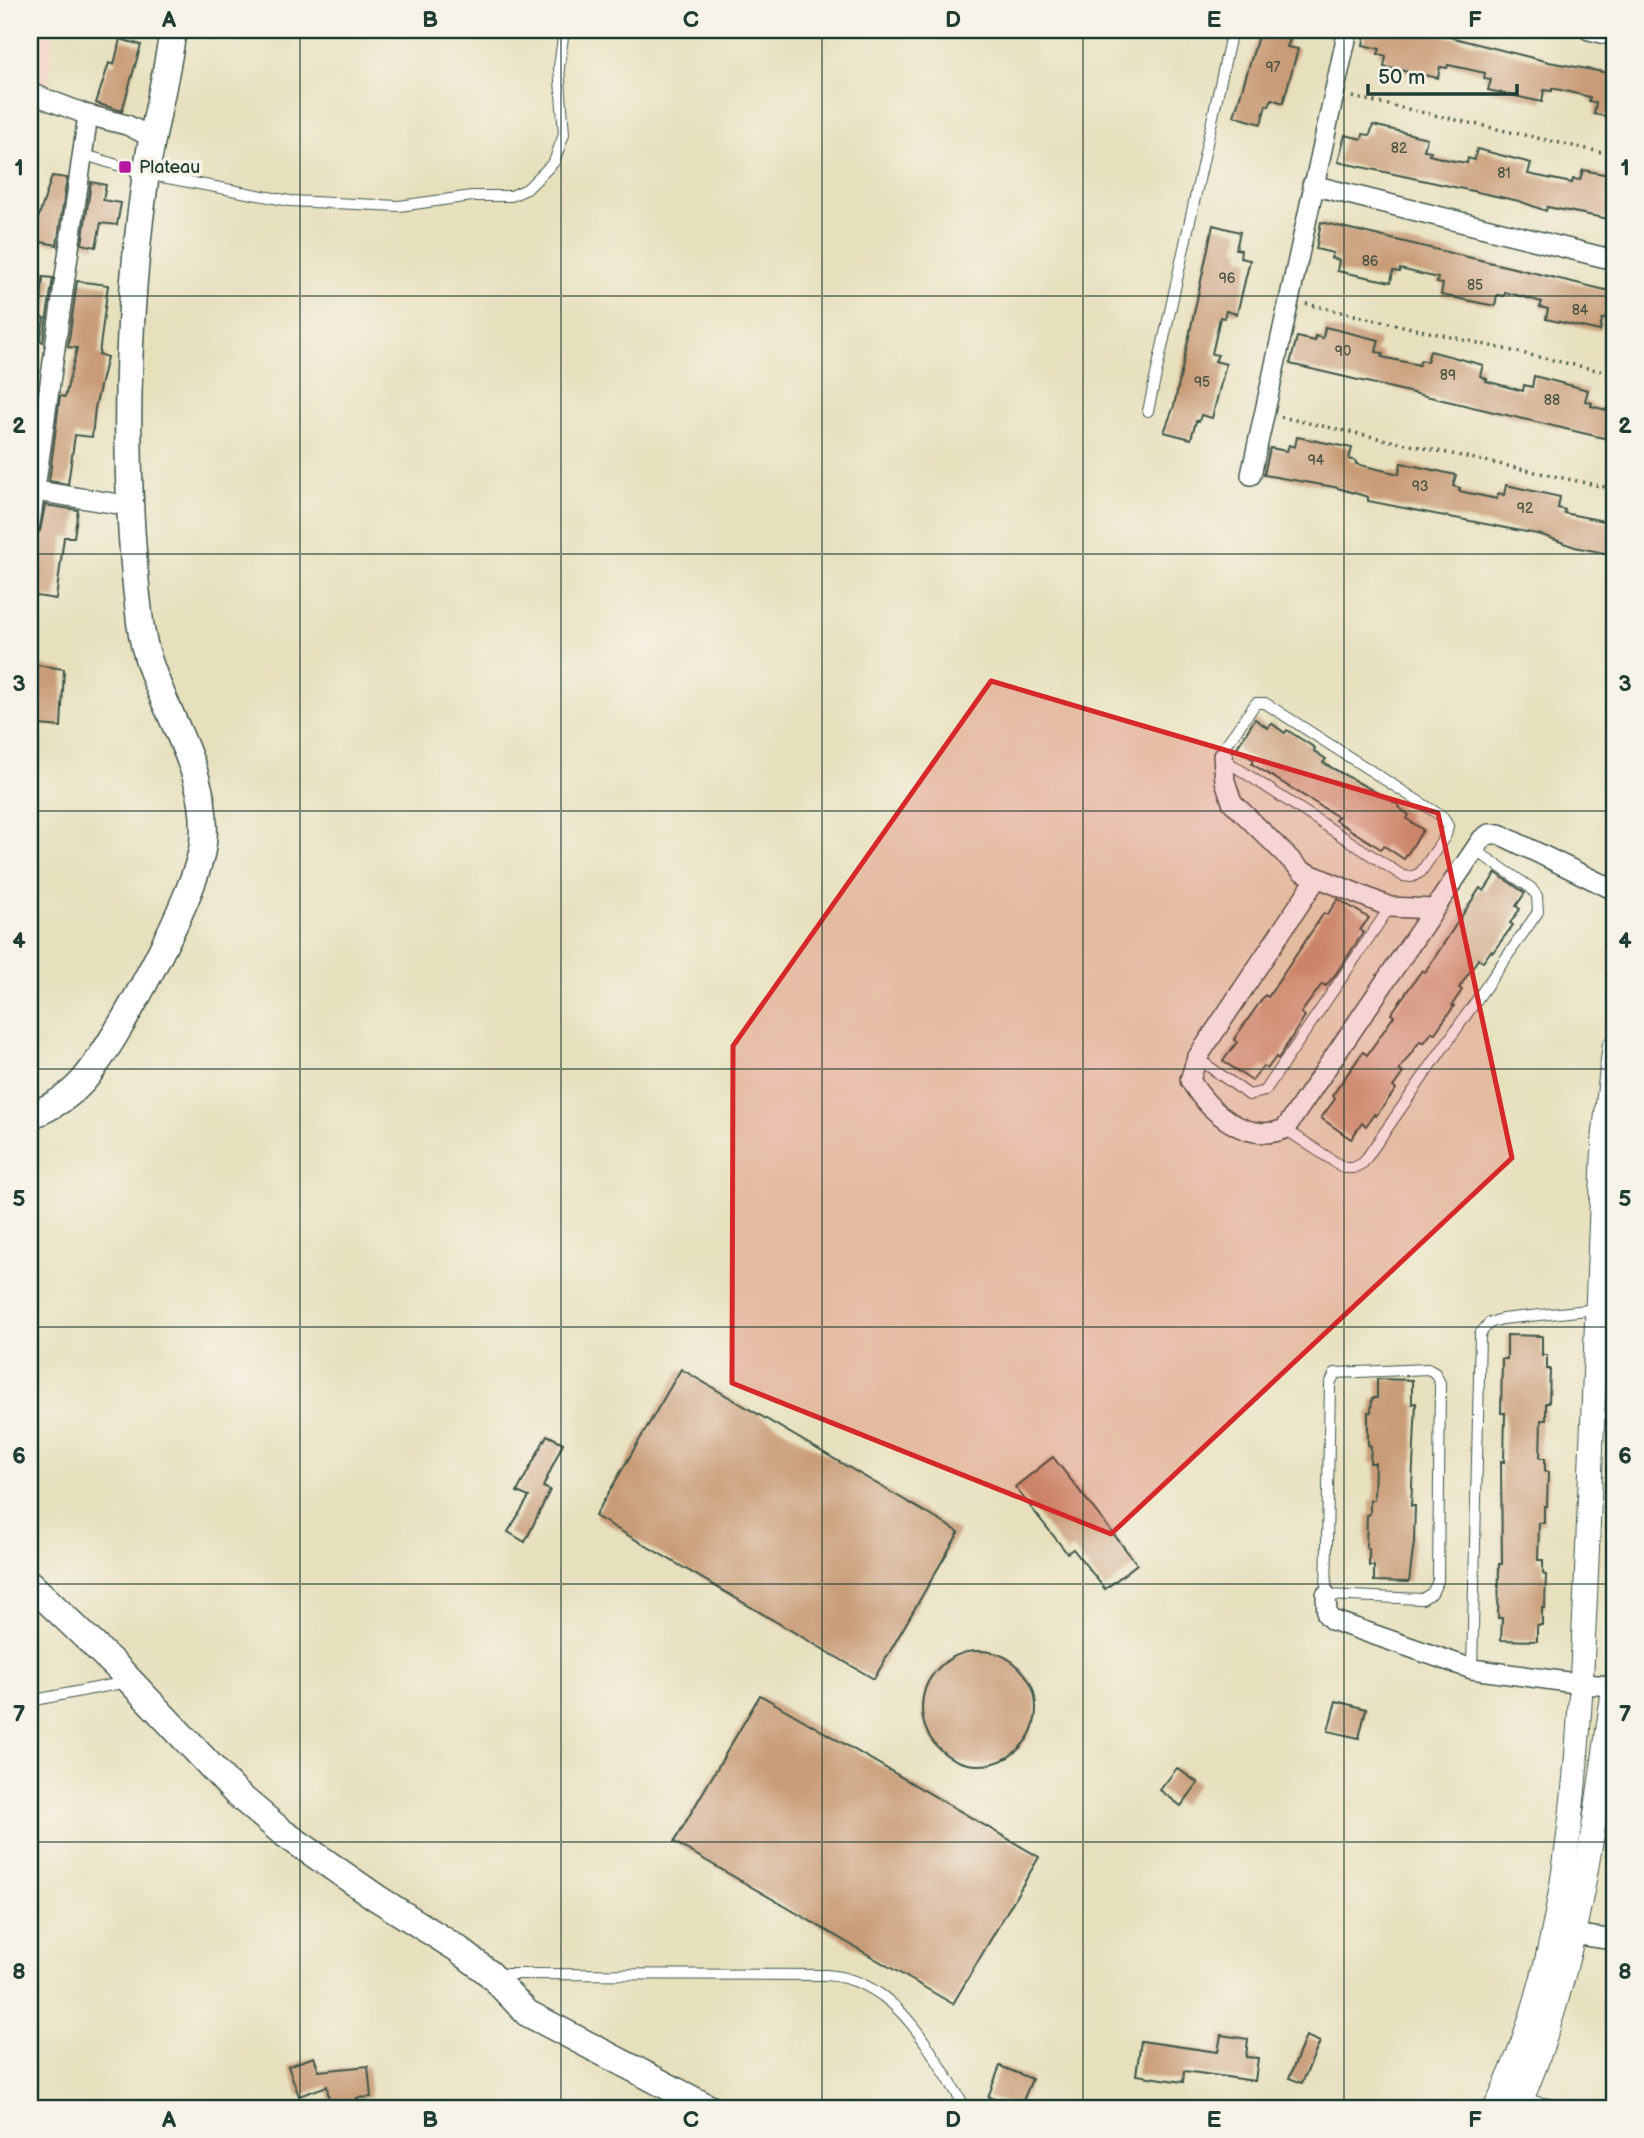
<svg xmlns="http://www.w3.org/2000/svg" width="1644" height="2138" viewBox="0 0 1644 2138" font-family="'Balsamiq Sans',sans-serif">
  <rect width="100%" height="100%" fill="#f7f3e8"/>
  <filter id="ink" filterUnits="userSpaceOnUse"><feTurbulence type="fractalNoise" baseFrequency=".0143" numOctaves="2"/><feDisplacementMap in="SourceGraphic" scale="14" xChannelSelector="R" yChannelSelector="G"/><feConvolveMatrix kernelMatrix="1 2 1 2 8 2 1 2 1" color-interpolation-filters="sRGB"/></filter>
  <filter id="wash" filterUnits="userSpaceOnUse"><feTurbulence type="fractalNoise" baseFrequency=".00686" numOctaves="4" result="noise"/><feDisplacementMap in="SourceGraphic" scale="28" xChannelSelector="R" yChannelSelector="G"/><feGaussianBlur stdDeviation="1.57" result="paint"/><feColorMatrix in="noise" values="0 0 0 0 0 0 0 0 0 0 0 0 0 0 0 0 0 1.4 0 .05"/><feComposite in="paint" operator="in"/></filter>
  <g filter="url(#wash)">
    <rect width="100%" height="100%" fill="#e7e0bd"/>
    <path fill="#f6d1c5" d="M30,30h23l-7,69 -16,-5z"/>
    <g id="blocks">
      <g fill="#c99c77">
        <path d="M1260,30h26l-2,8 6,2 -3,7 11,2 -15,54 -11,-4 -3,7 -3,-1 -5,19 -27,-8z"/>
        <path d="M1366,30h48l24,4 111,28 65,12 -2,44 -18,-4 2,-11 -7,-2 1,-4 -38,-9v3l-8,-1 -2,12 -54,-12 3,-10 -7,-1 1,-6 -18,-4 -19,-4 -1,3 -7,-1 -2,11 -54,-11 2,-11 -8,-2 2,-5 -17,-4z"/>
        <path d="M120,39l21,6 -19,66 -26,-8 13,-40 5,2z"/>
        <path d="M1373,125l54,13 -3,12 7,1 -2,4 20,5 18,3 1,-5 6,2 3,-11 54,14 -3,11 44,9 1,-4 7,1 3,-10 31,6v44l-67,-13 -1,4 -27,-10 -181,-39 7,-27 17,4 1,-5 7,1z"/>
        <path d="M52,176l15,2 -10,67 -26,-5z"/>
        <path d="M91,182l15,3 -3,15 18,3 -4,22 -16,-2 -5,24 -14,-3z"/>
        <path d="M1321,222l293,70v26l-12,1 -2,12 -54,-12 2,-10 -8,-2 2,-5 -37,-10 -1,4 -7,-1 -2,11 -54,-11 2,-11 -6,-1 1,-5 -38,-9v3l-7,-1 -2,11 -54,-11 2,-11 -8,-2 2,-5 -17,-4z"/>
        <path d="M1213,225l27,7 -4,17 5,1 -1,8 10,2 -13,54 -11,-3 -2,7 -4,-1 -4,19 -4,18 6,1 -3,6 11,3 -14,54 -11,-3 -2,6h-3l-5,18 -27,-7 10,-26z"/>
        <path d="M43,277l10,1 -10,64 -3,-1 4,-23 -4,-1z"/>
        <path d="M77,281l31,4 -9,69 8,3 -12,51 -3,29 -17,-2 -7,49 -19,-3 11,-85 5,1 12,-49 -9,-1z"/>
        <path d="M1325,327l54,13 -3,12 7,1 -1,4 37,8 2,-5 6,2 3,-11 53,14 -3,11 7,3 -1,2 37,10 1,-6 8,2 2,-11 54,14 -3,11 7,2 -1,3 23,6 -2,28 -322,-76 7,-27 18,4v-5l8,2z"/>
        <path d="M1297,437l55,11 -3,11 7,2v3l43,10 2,-11 55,12 -3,11 7,2 -1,3 38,8 1,-6 6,2 2,-10 54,12 -2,11 7,2 -1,3 50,10v32l-39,-8 -33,-12 -174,-34v-4l-34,-10 -70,-12 6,-27 17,3 2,-6 6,2z"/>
        <path d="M45,505l33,5 -4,27h-10l-8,62 -26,-4v-59l10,-5z"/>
        <path d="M30,664l34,5 -3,58 -31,-3z"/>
        <path d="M1255,719l13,9 3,-5 14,10 2,-3 28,18 -1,3 12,8 -3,4 76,42 -1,2 11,8 -2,4 16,11 -19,29 -20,-13 -3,3 -46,-29 3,-3 -86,-53 2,-4 -18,-11z"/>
        <path d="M1496,873l29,20 -9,13 4,3 -10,14 3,2 -20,27 -2,-1 -8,11 -5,-3 -19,29 3,2 -10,15 2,1 -19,27 -3,-1 -8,11 -4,-2 -21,29 4,3 -10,14 3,2 -20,27 -2,-2 -8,12 -4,-3 -11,16 -30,-21 14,-19 -3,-3 31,-44 4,3 27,-39 -3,-2 31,-44 3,2 55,-84 4,3z"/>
        <path d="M1338,899l31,19 -9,12 3,3 -28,42 -9,11 -4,-2 -21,29 4,3 -27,43 -2,-2 -9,12 -4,-3 -11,15 -29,-20 14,-19 -3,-3 31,-44 3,2 56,-84 3,2z"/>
        <path d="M1507,1335l35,1v19h5v14h3l-1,34h-3v17h-5l-1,38h5v14h3l-1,34h-3v17h-5l-1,37h5v14l3,1 -1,33h-3v17h-5v16l-36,-1 1,-22h-4l1,-54h3l-1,-103 3,1 1,-49h-4l1,-54h5z"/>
        <path d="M681,1369l278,163 -85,147 -279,-163z"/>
        <path d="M1377,1379l35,1v24l4,-1 -5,103h4l-1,36 -5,40 -35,-1v-15h-5v-18h-3l1,-33 3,-1v-14h4l1,-37h-5l1,-17 -3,-1v-33h3l1,-14h5z"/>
        <path d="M547,1435l16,8 -20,44 7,3 -25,52 -17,-10 21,-35 -12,-5z"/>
        <path d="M1053,1457l84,107 -32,25 -32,-40 -6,4 -52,-66z"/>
        <circle cx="979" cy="1708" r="57"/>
        <path d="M760,1695l279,162 -86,147 -279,-162z"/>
        <path d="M1336,1701l30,8 -7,29 -31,-7z"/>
        <path d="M1177,1768l21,15 -17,23 -21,-16z"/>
        <path d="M1221,2035l27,4 -2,18 12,1 -3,23 -71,-10 -1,11 -47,-7 5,-34 77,11z"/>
        <path d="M1306,2036l14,6 -18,41 -13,-5z"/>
        <path d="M314,2057l5,14 49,-5 3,31 -14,1 4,10h-31l-3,-22 -28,10 -11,-30z"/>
        <path d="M1000,2066l32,13 -12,29 -32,-11z"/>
      </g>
    </g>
  </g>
  <g filter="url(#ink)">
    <use href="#blocks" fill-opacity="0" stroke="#3d5549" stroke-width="2"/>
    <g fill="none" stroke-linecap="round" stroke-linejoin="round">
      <g stroke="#3d5549" stroke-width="12">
        <g id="service">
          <path d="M82,154l64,20 144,27 109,5 73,-10h39l16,-7 27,-27 10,-28 -5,-67 5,-37"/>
          <path d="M1148,411l84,-381"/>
          <path d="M1256,703h9l178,114 5,9 -2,9 -25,37 -9,5 -9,-1 -175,-114 -5,-6 2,-10z"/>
          <path d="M1197,1058l52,37 16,-4 125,-184"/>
          <path d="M1285,1129l59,39h9l10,-5 175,-251 -1,-16 -6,-8 -56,-38"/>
          <path d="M1428,1369l7,4 5,10 -2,198 -6,12 -10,6 -96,-4 4,-211 5,-11z"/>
          <path d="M1472,1669l8,-335 9,-11 13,-4 95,-10"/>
          <path d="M30,1701l97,-19"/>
          <path d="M498,1974l328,1c74,5 105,79 140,133"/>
          <path d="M1522,2099l47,9"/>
        </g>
      </g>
      <g stroke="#3d5549" stroke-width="22">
        <g id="minor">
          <path d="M1589,30l25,6"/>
          <path d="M30,93l58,22 39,10 26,13"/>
          <path d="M1312,185l302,75"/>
          <path d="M1251,475l97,-445"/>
          <path d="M30,490l101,16"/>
          <path d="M30,524l58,-409"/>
          <path d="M1223,756l2,25 7,21 70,69 88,36 44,2"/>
          <path d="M1317,878l-120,180 -7,22c19,32 56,64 95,49l197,-290 7,-5h10l115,56"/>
          <path d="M1326,1595l1,20 5,5 140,49 110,15 32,2"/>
          <path d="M1559,1932l55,8"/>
        </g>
      </g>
      <g stroke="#3d5549" stroke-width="25">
        <g id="tertiary">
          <path d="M1495,2108c77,-156 83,-352 91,-523 7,-149 11,-299 18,-449l10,-89"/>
          <path d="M1518,2108c59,-133 76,-281 96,-423"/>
        </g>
      </g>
      <g stroke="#3d5549" stroke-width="29">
        <g id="secondary">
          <path d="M30,1116c20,-8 38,-18 53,-35 33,-38 115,-189 120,-238 9,-80 -54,-144 -63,-221 -18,-145 -15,-304 6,-449 8,-48 20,-95 27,-143"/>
          <path d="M30,1584l87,83 120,127 45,38 95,66 81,51 32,25 37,39 182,95"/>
        </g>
      </g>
      <g stroke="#3d5549" stroke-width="3.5" stroke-dasharray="2 5" stroke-linecap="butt">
        <path d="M1353,97l261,58"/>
        <path d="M1306,304l308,70"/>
        <path d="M1281,417l333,72"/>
      </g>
      <use href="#service" stroke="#fff" stroke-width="10"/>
      <use href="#minor" stroke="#fff" stroke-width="19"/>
      <use href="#tertiary" stroke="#fff" stroke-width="23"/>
      <use href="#secondary" stroke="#fff" stroke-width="26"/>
    </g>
  </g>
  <path fill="#d62828" fill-opacity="0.2" stroke="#d62828" stroke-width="5" stroke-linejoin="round" d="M991,681l447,132 74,345 -401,376 -379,-151 1,-337z"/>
  <path fill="none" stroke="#1f3d34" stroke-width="2" stroke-opacity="0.55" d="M300,30v2078M561,30v2078M822,30v2078M1083,30v2078M1344,30v2078M30,296h1584M30,554h1584M30,811h1584M30,1069h1584M30,1327h1584M30,1584h1584M30,1842h1584"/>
  <rect fill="#b5179e" stroke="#f7f3e8" stroke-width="2.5" x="118" y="160" width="14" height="14" rx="3.5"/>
  <g text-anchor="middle" stroke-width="7" stroke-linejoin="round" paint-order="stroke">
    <g font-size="14" fill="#4a5545">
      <text x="1273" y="72">97</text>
      <text x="1399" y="153">82</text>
      <text x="1504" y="178">81</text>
      <text x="1370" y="266">86</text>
      <text x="1227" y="283">96</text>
      <text x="1475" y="290">85</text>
      <text x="1580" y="315">84</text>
      <text x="1343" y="356">90</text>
      <text x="1448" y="380">89</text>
      <text x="1202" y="387">95</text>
      <text x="1552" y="405">88</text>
      <text x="1316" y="465">94</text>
      <text x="1420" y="491">93</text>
      <text x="1525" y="513">92</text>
    </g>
    <g font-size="18" fill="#1f3d34" stroke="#f7f3e8" text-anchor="start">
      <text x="139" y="173">Plateau</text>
    </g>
  </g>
  <rect width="1644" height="2138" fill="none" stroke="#f7f3e8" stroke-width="77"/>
  <path d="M1368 84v10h149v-10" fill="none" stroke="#1f3d34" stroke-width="3.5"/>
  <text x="1378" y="84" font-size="21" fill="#1f3d34" stroke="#f7f3e8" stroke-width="5" paint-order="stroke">50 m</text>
  <rect x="38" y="38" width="1568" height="2062" fill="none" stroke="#1f3d34" stroke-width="2.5"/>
  <g font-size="23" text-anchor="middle" font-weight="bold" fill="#1f3d34">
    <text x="169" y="27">A</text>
    <text x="430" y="27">B</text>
    <text x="691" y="27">C</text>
    <text x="953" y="27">D</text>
    <text x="1214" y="27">E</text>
    <text x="1475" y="27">F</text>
    <text x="19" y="175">1</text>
    <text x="1625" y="175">1</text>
    <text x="19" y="433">2</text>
    <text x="1625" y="433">2</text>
    <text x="19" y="691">3</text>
    <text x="1625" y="691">3</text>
    <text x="19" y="948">4</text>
    <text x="1625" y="948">4</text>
    <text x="19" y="1206">5</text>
    <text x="1625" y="1206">5</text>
    <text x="19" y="1463">6</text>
    <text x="1625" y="1463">6</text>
    <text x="19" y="1721">7</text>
    <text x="1625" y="1721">7</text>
    <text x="19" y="1979">8</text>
    <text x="1625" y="1979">8</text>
    <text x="169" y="2127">A</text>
    <text x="430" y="2127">B</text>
    <text x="691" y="2127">C</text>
    <text x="953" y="2127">D</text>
    <text x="1214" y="2127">E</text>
    <text x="1475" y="2127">F</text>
  </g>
</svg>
